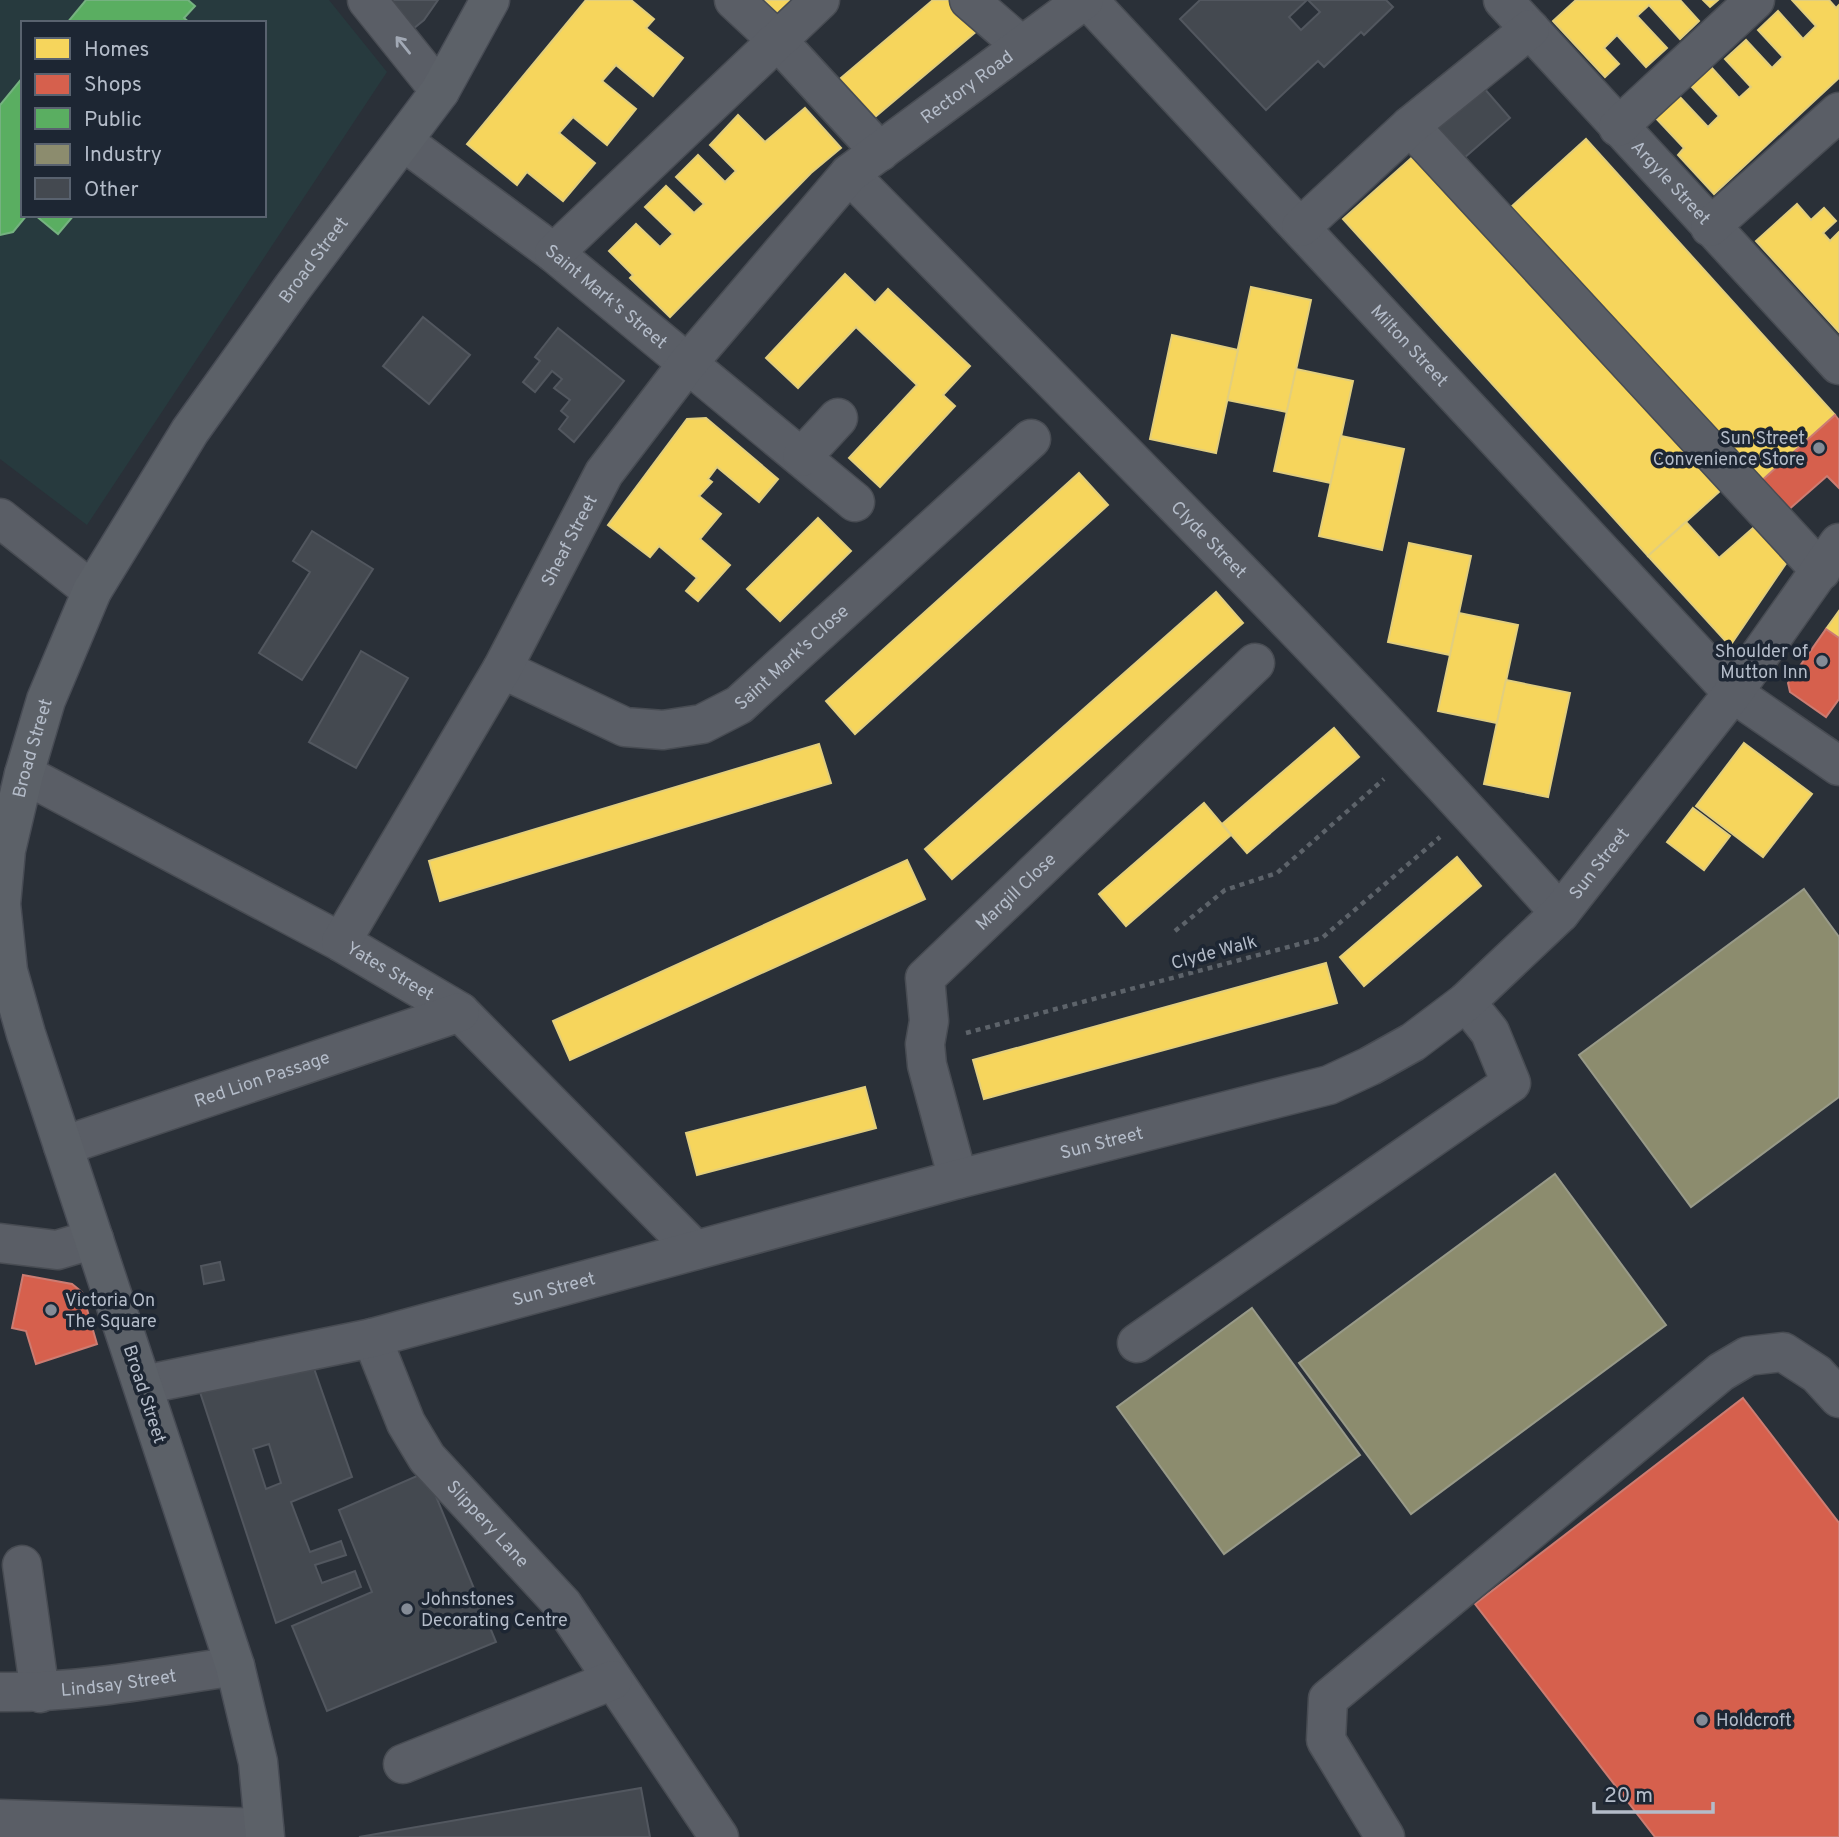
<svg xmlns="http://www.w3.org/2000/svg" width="1839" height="1837" viewBox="0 0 1839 1837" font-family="Overpass,sans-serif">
  <rect width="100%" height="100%" fill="#2a3038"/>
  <path fill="#273a3e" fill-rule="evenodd" d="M0,0h329l58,72 -300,453 -87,-66zM23,23h241v192h-241z"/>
  <g fill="#f6d55c" stroke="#e2ce7d" stroke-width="2">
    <path d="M586,0h45l23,19 -8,9 37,30 -30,38 -37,-31 -14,16 34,28 -29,36 -34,-28 -14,16 36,30 -32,38 -36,-29 -10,13 -50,-41z"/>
    <path d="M764,0h41l-21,21z"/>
    <path d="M933,0h17l27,31 -114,96 -34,-39z"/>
    <path d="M1576,0h104l19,21 -19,18 -31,-34 -12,11 30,32 -21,19 -29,-32 -13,13 15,16 -14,13 -52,-56z"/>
    <path d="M1703,0h15l-8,7z"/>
    <path d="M1792,0h37l7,8 3,-3v73l-125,116 -36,-39 6,-7 -31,-33 24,-21 31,33 11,-11 -28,-30 20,-19 28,31 12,-11 -26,-28 21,-19 26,28 11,-11 -25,-27 20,-19 25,28 13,-13z"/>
    <path d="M805,108l36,40 -30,25 -141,144 -40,-39 3,-3 -24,-24 27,-27 24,23 13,-13 -28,-27 21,-21 28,27 10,-9 -28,-27 22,-22 27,27 11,-11 -26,-26 28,-30 27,27z"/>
    <path d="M1586,139l249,276 -76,68 -248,-276z"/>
    <path d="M1416,154l304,337 -72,65 -305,-337z"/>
    <path d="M1797,204l14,16 13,-12 12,13 -13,12 7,8 9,-9v100l-83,-91z"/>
    <path d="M845,274l30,29 13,-14 82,77 -27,29 12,11 -75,81 -31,-29 68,-73 -61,-58 -58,61 -32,-30z"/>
    <path d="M1251,287l60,13 -24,112 -60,-12z"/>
    <path d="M1172,335l66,15 -22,103 -66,-14z"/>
    <path d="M1296,369l57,12 -22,102 -57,-12z"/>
    <path d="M706,418l72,61 -19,23 -42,-35 -9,12 4,3 -13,14 22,18 -21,25 30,26 -32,36 -12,-10 11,-13 -38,-32 -9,11 -42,-32 79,-106z"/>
    <path d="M1341,436l63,13 -22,101 -63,-14z"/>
    <path d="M1079,473l29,32 -253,229 -29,-33z"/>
    <path d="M818,518l33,33 -71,70 -33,-32z"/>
    <path d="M1686,522l33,36 41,-36 31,34 -61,90 -82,-90z"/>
    <path d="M1409,543l62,13 -21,99 -62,-13z"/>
    <path d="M1216,592l27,31 -291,256 -27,-30z"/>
    <path d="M1839,611v27l-13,-9z"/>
    <path d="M1459,613l59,12 -21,98 -59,-12z"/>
    <path d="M1506,680l64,13 -22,104 -64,-13z"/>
    <path d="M1334,728l25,29 -112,96 -25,-29z"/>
    <path d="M1744,743l68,51 -49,63 -67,-51z"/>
    <path d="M819,744l12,39 -391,118 -11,-40z"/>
    <path d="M1204,803l27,32 -105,91 -27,-32z"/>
    <path d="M1693,808l37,28 -26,34 -37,-28z"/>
    <path d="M1457,857l24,29 -117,100 -24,-29z"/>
    <path d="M907,860l18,39 -355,161 -17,-39z"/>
    <path d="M1326,963l11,40 -353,96 -11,-39z"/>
    <path d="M865,1087l11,41 -179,47 -11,-42z"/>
  </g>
  <g fill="#d6604d" stroke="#cc7c72" stroke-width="2">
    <path d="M1835,415l4,5v68l-12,-12 -41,36 -27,-29z"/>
    <path d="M1826,629l13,9v61l-13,18 -36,-25 -2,-9z"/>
    <path d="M23,1275l49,9 10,8 15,52 -61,20 -10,-33 -14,-3z"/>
    <path d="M1743,1398l96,125v314h-184l-180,-233z"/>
  </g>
  <g fill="#5aae61" stroke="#75b280" stroke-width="2">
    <path d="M86,0h102l7,6 -11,12 6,5h-123z"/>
    <path d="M23,77v138h4l-14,17 -13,3v-130z"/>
    <path d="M35,215h39l-16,19z"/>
  </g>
  <g fill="#8c8c6e" stroke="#989a89" stroke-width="2">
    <path d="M1804,889l35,48v160l-148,110 -112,-152z"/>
    <path d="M1555,1174l111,151 -255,189 -112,-151z"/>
    <path d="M1252,1308l108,147 -136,99 -107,-147z"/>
  </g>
  <g fill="#444950" stroke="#52575f" stroke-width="2" fill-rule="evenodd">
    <path d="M382,0h56l-14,20 -16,13z"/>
    <path d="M1200,0h107l-18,17 12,13 19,-18 -12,-12h78l7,7 -29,28 -3,-3 -37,35 -6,-6 -52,49 -86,-91z"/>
    <path d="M1483,87l27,31 -54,47 -27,-31z"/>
    <path d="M423,317l47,38 -41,49 -46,-38z"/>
    <path d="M558,328l66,53 -50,61 -15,-13 9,-12 -7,-6 9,-11 -16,-12 8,-9 -10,-8 -17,21 -12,-10 17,-21 -5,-4z"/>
    <path d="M312,531l61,38 -71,111 -43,-27 51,-81 -17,-11z"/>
    <path d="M361,651l47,27 -52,90 -47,-26z"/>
    <path d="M220,1262l4,18 -20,4 -3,-18z"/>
    <path d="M310,1357l42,120 -61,25 19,50 31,-11 5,14 -31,10 7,18 33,-12 6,16 -85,36 -79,-240zM269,1444l12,39 -15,6 -13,-40z"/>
    <path d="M426,1472l70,170 -169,69 -35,-85 80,-34 -33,-82z"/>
    <path d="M641,1788l9,49h-291z"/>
  </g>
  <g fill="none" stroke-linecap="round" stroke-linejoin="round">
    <g stroke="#484c53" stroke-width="41">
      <g id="minor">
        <path d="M367,0l73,91"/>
        <path d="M734,0l43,40 103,112"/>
        <path d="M969,0l53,46"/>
        <path id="s1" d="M1088,0l645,693 106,73"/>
        <path id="s2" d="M1503,0l336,365"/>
        <path d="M1410,126l411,445"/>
        <path d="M1618,127l137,-127"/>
        <path id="s3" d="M403,141l151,112 301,249"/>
        <path id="s4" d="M849,174c239,244 484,484 711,739"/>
        <path d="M1301,227l109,-101 120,-97"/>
        <path d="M1710,227l129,-115"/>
        <path d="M554,253l266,-253"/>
        <path d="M802,457l36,-39"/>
        <path d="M0,518l92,73"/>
        <path id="s5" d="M502,669l123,58 38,3 39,-6 37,-19 292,-266"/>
        <path id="s6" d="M24,774l317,168 119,70 235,238"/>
        <path id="s7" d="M341,942l161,-273 102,-196 84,-110 161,-189 235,-174"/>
        <path id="s8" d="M63,1146l397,-134"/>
        <path id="s9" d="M958,1179l-31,-114 -2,-21 4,-23 -4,-43 330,-315"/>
        <path d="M0,1243l57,7 37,-11"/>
        <path id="s10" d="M372,1338l34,85 21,35 136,147 156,232"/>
        <path d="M1137,1343l374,-260 -21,-51 -24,-30"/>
        <path id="s11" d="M143,1385l229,-47 586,-159 371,-94 41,-19 43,-24 53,-40 94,-89 173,-220 106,-150"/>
        <path d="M22,1565l18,128"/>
        <path id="s12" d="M0,1692c79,1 157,-14 235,-26"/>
        <path d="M403,1764l210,-84"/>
        <path d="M0,1819l264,9"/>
        <path d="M1385,1837l-59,-97 2,-41 393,-327 27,-16 35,-4 34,22 22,24"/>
      </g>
    </g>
    <g stroke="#484c55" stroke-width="41">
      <g id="major">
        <path id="s13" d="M265,1837l-7,-75 -23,-96 -209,-632 -18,-63 -7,-67 5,-54 18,-76 22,-74 46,-109 98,-160 103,-144 147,-196 50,-91"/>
      </g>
    </g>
    <g stroke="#5d636a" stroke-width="4.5" stroke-dasharray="5 5" stroke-linecap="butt">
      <path d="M1175,931l50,-41 52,-17 107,-94"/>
      <path d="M966,1033l356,-95 118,-101"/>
    </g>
    <use href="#minor" stroke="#5a5e66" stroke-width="38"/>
    <use href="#major" stroke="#5c6168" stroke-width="38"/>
  </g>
  <defs><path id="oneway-shaft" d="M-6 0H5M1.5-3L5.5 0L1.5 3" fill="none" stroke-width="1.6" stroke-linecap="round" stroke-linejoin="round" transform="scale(1.75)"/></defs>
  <use stroke="#a2a9b5" href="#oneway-shaft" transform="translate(403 45) rotate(-129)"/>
  <g fill="#848b96" stroke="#1d2633" stroke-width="2.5">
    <circle cx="1819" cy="448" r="7"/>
    <circle cx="1822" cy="661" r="7"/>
    <circle cx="51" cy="1310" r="7"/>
    <circle cx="407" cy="1609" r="7"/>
    <circle cx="1702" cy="1720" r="7"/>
  </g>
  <g text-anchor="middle" stroke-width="7" stroke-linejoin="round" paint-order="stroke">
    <g font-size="18" fill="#b4bcc9" stroke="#1d2633">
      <text dy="6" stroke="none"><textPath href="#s7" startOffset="1071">Rectory Road</textPath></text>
      <text dy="6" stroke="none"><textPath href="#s2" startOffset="248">Argyle Street</textPath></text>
      <text dy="6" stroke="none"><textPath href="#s13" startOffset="1699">Broad Street</textPath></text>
      <text dy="6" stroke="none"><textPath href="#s3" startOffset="256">Saint Mark's Street</textPath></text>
      <text dy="6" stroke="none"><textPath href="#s1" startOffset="472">Milton Street</textPath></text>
      <text dy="6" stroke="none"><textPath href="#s7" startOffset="462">Sheaf Street</textPath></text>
      <text dy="6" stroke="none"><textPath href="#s4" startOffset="513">Clyde Street</textPath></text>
      <text dy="6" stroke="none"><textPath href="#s5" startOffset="326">Saint Mark's Close</textPath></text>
      <text dy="6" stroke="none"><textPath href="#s13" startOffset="1132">Broad Street</textPath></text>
      <text dy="6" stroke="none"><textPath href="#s11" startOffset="1577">Sun Street</textPath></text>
      <text dy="6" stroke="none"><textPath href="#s9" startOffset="331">Margill Close</textPath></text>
      <text transform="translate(1214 952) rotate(-15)" y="6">Clyde Walk</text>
      <text dy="6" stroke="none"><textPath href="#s6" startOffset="416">Yates Street</textPath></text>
      <text dy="6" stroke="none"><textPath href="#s8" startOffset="210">Red Lion Passage</textPath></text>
      <text dy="6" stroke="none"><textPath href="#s11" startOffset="989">Sun Street</textPath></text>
      <text dy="6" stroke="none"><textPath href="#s11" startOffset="422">Sun Street</textPath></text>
      <text transform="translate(145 1394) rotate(72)" y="6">Broad Street</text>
      <text dy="6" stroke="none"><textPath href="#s10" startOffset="222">Slippery Lane</textPath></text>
      <text dy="6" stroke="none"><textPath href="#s12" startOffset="119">Lindsay Street</textPath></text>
    </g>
    <g font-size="18" fill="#b4bcc9" stroke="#1d2633" text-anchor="start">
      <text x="1805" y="444" text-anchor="end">Sun Street<tspan x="1805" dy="21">Convenience Store</tspan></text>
      <text x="1808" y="657" text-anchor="end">Shoulder of<tspan x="1808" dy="21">Mutton Inn</tspan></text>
      <text x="65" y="1306">Victoria On<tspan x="65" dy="21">The Square</tspan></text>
      <text x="421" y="1605">Johnstones<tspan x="421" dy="21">Decorating Centre</tspan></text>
      <text x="1716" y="1726">Holdcroft</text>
    </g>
  </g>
  <rect x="21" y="21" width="245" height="196" fill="#1d2633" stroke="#59626f" stroke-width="2"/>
  <rect x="35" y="38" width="35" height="21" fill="#f6d55c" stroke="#59626f" stroke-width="2"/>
  <text x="84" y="56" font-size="21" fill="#b4bcc9">Homes</text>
  <rect x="35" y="74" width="35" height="21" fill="#d6604d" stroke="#59626f" stroke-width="2"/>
  <text x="84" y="91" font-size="21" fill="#b4bcc9">Shops</text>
  <rect x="35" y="108" width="35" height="21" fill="#5aae61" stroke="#59626f" stroke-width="2"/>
  <text x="84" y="126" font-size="21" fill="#b4bcc9">Public</text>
  <rect x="35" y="144" width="35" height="21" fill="#8c8c6e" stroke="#59626f" stroke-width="2"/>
  <text x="84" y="161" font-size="21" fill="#b4bcc9">Industry</text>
  <rect x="35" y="178" width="35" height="21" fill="#444950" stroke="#59626f" stroke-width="2"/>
  <text x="84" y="196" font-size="21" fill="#b4bcc9">Other</text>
  <path d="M1594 1802v10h119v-10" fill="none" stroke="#b4bcc9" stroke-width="3.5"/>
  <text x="1604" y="1802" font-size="21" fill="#b4bcc9" stroke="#1d2633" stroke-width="5" paint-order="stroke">20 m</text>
</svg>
